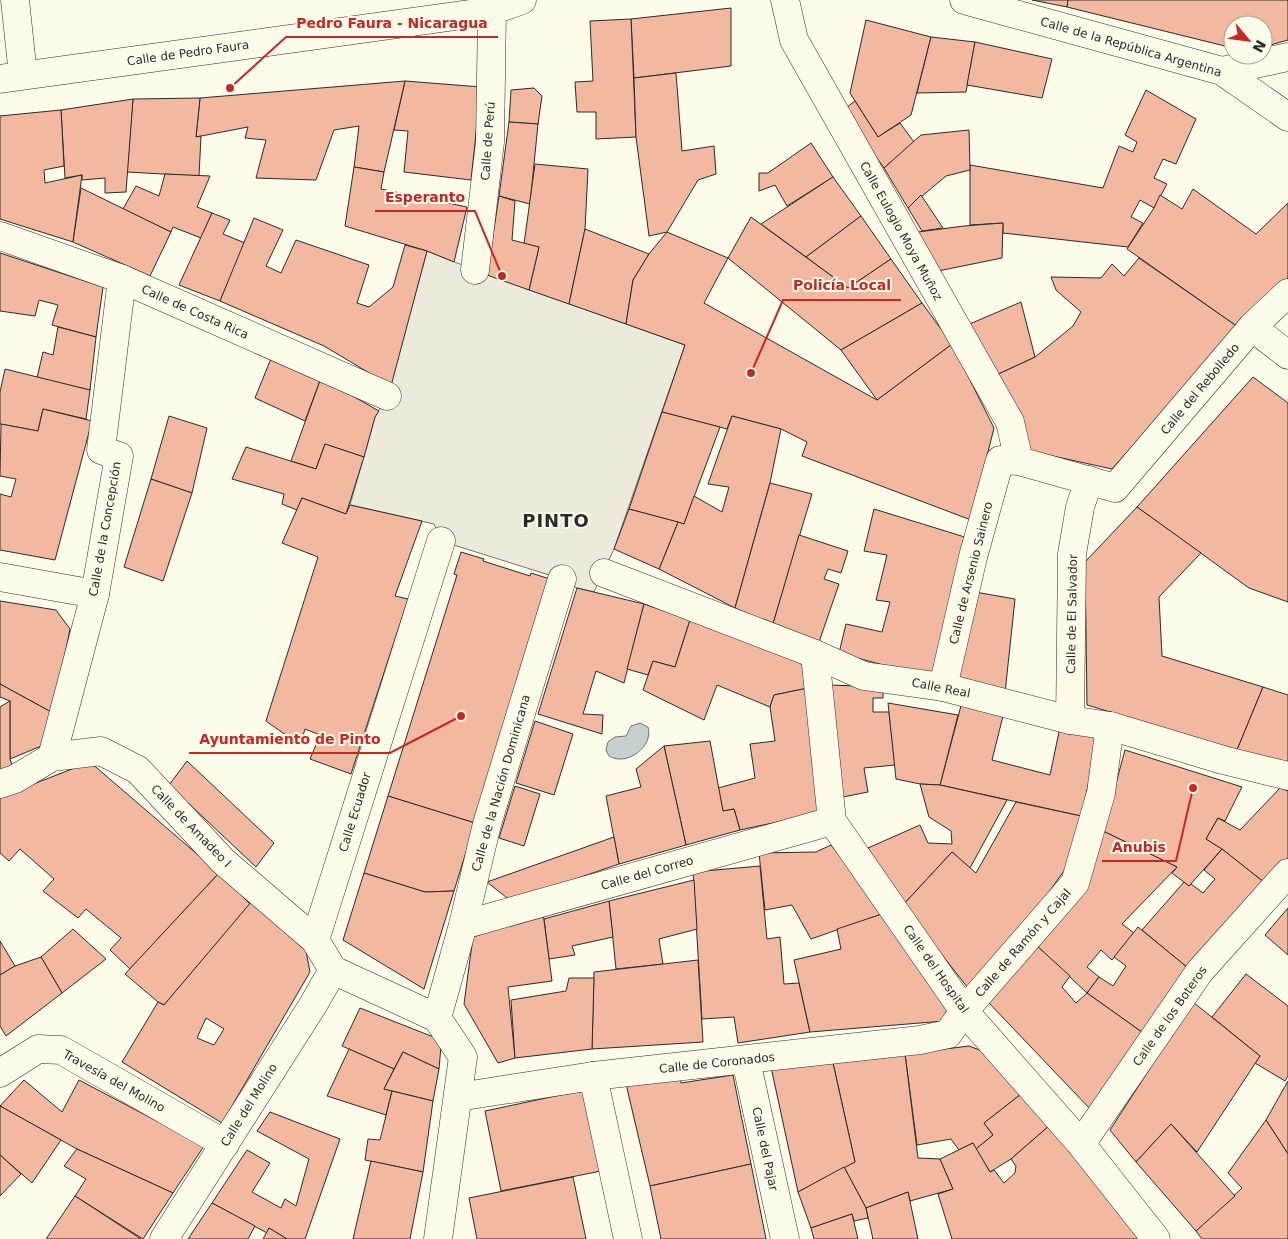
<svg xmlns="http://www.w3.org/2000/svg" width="1288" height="1239" viewBox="0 0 1288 1239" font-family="'DejaVu Sans',sans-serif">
  <rect width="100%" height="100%" fill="#fdfbea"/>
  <path fill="#eceadb" stroke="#74746e" d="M427,251l48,19 210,75 -71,204 -20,43 -17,-4 -15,-9 -121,-38 -7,-17 -84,-19 25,-88 12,-21z"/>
  <path fill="#c7d0d0" stroke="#74746e" d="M640,723l8,4c6,19 -21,40 -39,29l-3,-6 2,-8 7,-5 11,-1 5,-10z"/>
  <g fill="#f2b8a0" stroke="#2b2b2b" fill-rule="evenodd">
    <path d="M1032,0h36l-1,7z"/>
    <path d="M1068,0h220v40l-25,7v-22h-30v23l-166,-41z"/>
    <path d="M731,8v58l-97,12 -3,-59z"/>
    <path d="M631,19l5,118 -40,2v-27h-19l-2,-30 18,-1 -3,-60z"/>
    <path d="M866,20l65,17 -20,78 -33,22 -28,-44z"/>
    <path d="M931,37l44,5 -9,50 -49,1z"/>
    <path d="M975,42l77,17 -10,39 -75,-13z"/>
    <path d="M676,73l6,78 32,-5 2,28 -18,6 -31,52 -18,4 -13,-99 -2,-59z"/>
    <path d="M405,81l76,6 -10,93 -67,-8 4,-41 -14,-1z"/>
    <path d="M405,81l-21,91 -30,-5 5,-41 -25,4 -18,50 -60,-2 10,-38 -21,-2 3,-11 -52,10 4,-39z"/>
    <path d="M534,88l8,8 -4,28 -29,-2 2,-32z"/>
    <path d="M1146,90l50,29 -20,45 -13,-5 -9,19 13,6 -13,24 -14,-8 -9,17 12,6 -15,24 -125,-14v-10l-33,2v-60l133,23 16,-42 14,6 4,-10 -12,-7z"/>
    <path d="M200,98l-4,39 5,-1 -2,40 -72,-4 6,-73z"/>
    <path d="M133,99l-7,93 -21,1v-15l-23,2v-5l-17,3 -4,-68z"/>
    <path d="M855,101l23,36 22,-14 14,19 -30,26 -41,-58z"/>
    <path d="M61,110l3,56 -20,4 1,13 37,-8 -9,67 -73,-23v-103z"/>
    <path d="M509,122l29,2 -8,80 -31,-8z"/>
    <path d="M969,130l1,40 -24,6 -38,32 -24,-40 37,-33z"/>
    <path d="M811,143l22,34 -46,29 -12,-21 -16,6v-18h9z"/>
    <path d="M535,164l53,5 -3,60 -16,75 -40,-14 10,-43 -15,-3z"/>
    <path d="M354,167l30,5 -3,17 86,18 -13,55 -27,-11 -82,-25z"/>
    <path d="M165,174l45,2 -13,31 15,6 -11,25 -28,-11 -2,5 -48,-23 13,-23 23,10z"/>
    <path d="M833,177l28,39 -55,41 -45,-33z"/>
    <path d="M81,188l90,44 -21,44 -77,-34z"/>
    <path d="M1193,189l63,45 32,-31v75l-50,49 -111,-78 27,-41 6,-13 22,14z"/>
    <path d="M921,195l22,33 -21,3 -14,-23z"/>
    <path d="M499,196l16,5 -3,39 27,7 -10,43 -42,-15z"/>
    <path d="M212,213l18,7 -7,14 22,9 -25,58 -41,-16z"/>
    <path d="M861,216l30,43 -43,29 -42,-31z"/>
    <path d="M751,217l97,71 43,-29 31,44 -81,47 -113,-92z"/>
    <path d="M254,218l29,12 -17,36 15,7 15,-33 73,25 -12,38 12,4 24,-20 12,-42 22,6 -36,135 -67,-40 -104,-45z"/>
    <path d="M1003,223l-1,35 -64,13 -20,-39 46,-6z"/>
    <path d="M585,229l64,25 -16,26 -7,44 -57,-20z"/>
    <path d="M667,232l61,26 -24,45 173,97 75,-56 42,84 -23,92 -169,-64 5,-14 -26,-13 -49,-13 -5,13 -65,-17 23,-67 -59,-21 7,-44 16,-26z"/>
    <path d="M0,253l103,34 -7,50 -44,-12 6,-20 -19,-5 -4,16 -35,-5z"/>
    <path d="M1139,258l99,69 -126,142 -82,-18 -34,-76 39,-18 38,-31 8,-14 -25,-22 -5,-13 50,1 11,-14 12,12z"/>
    <path d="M1021,302l14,55 -39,18 -31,-49z"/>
    <path d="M922,303l30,41 -75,56 -36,-50z"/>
    <path d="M58,327l38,10 -6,53 -53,-12 6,-26 10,3z"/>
    <path d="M272,356l49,22 -16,43 -50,-23z"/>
    <path d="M5,369l85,21 -4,29 -43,-10 -5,22 -38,-7v-32z"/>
    <path d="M1253,377l35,26v199l-39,-14 -112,-81z"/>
    <path d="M321,378l58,33 -4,6 -11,40 -39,-13 -9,25 -25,-8z"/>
    <path d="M43,409l49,12 -37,139 -55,-10v-56l11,3 5,-18 -16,-3 1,-52 37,7z"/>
    <path d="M662,412l58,15 -36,97 -55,-15z"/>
    <path d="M169,416l38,12 -15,65 -41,-14z"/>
    <path d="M732,416l49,13 -11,54 -35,125 -76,-39 19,-47 6,2 10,-28 28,16 7,-25 -21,-3z"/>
    <path d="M325,444l39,13 -18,57 -44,-16 -5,12 -15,-6 2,-10 -52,-15 14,-32 70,22z"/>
    <path d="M151,479l41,14 -29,88 -39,-14z"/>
    <path d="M770,483l42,11 -39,130 -38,-16z"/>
    <path d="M302,498l44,16 4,-9 72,16 -27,75 13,3 -57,175 -41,-15 10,-24 -15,-6 -5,16 -34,-24 52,-164 -36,-14z"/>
    <path d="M1137,507l64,46 -42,44 3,59 101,31 -26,63 -150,-45 -2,-143z"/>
    <path d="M629,509l49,13 -19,47 -45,-20z"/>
    <path d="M874,509l94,29 -37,140 -92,-25 7,-29 36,8 8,-30 -14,-2 11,-45 -23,-4z"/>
    <path d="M799,535l49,16 -7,22 -13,-4 -4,10 15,5 -21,61 -45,-21z"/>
    <path d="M461,552l23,7 -1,2 47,15 1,-3 22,7 -78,243 -87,-27 69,-221 -3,-1z"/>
    <path d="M577,588l67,16 -20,79 -28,-12 -13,43 20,1 -1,19 -64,-20z"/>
    <path d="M975,592l40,7 -10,94 -54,-12z"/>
    <path d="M0,601l56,9 14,19 -17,84 -53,-29z"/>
    <path d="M644,604l46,16 -15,47 -22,-6 -5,14 -21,-6z"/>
    <path d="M690,620l106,40 9,7 3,21 -34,7 -4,12 -53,-22 -13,35 -61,-30 10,-29 22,6z"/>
    <path d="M0,684l53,29 -7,31 -36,15v-58l-10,-4z"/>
    <path d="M830,685l53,2v11h-10v14h16l6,53 -31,3 4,24 -30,6z"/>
    <path d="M1263,687l25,8v69l-51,-14z"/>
    <path d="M808,688l11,125 -79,17 -6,-21 -11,2 -5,-23 37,-10 -5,-34 25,-3 -5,-34 4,-12z"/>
    <path d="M10,701v58l3,10 -13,4v-66z"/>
    <path d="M962,702l42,10 -12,48 58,15 10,-48 40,8 -19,81 -141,-31z"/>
    <path d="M888,703l70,12 -18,70 -20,-1 -24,-5z"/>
    <path d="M535,721l38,13 -19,61 -38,-12z"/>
    <path d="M710,741l13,70 11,-2 6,21 -54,15 -22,-99z"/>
    <path d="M664,746l22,99 -67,19 -13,-68 35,-9 -5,-18z"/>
    <path d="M1125,750l117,37 -17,34 -7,-3 -12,21 16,10 -33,37 -17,-13 5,-6 -74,-36z"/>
    <path d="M187,761l87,82 -18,24 -87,-82z"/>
    <path d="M90,762l129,111 -89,96 -20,-19 11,-12 -35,-29 -8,9 -35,-27 11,-12 -34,-30 -11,12 -9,-8v-56z"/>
    <path d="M920,784l20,1 67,15 -37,68 -18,-16 -49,53 -35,-57 52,-23 8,18 24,1 -1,-13 -22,-14z"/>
    <path d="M515,786l25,8 -16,52 -25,-8z"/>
    <path d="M1280,788l8,3v67l-23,25 -43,-34 -16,-10 12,-21 22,12z"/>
    <path d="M388,796l87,27 -21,68 -29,1 -61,-19z"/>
    <path d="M1016,802l65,14 -15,52 -45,63 -53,57 -65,-83 49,-53 24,21z"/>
    <path d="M1103,831l74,36 -55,57 12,9 -22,27 -11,-10 -14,17 12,10 -12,16 -50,-47z"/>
    <path d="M614,837l5,27 -108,37 -24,-19z"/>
    <path d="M831,845l54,68 -74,26 -19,-34 -27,5 -6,-57 57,-1z"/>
    <path d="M1222,849l43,34 -77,85 -46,-38 42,-48 5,4 2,-2 12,9 12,-14 -11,-9z"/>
    <path d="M760,866l7,73 13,-2 4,47 15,-1 11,49 -72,11 -4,-26 -32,2 -9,-147z"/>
    <path d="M219,873l31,31 -86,101 -6,-3 -33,-28z"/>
    <path d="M364,873l61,19 29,-1 -30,98 -81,-49z"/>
    <path d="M694,880l3,49 -38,10 4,25 -47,5 -7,-68z"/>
    <path d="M252,901l54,50 4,21 -88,151 -100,-61 36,-60 6,3zM206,1018l18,11 -10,16 -17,-7z"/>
    <path d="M609,901l4,36 -41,9 3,9 -26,4 -5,-40z"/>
    <path d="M1288,908v47l-23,-20z"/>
    <path d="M543,913l9,68 -44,6 7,71 -17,5 -34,-59 9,-67z"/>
    <path d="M885,913l62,95 -3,13 -134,11 -16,-72 47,-11 -4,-20z"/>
    <path d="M1138,927l50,41 -42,67 -59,-42 12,-16 14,9 13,-20 -12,-9z"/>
    <path d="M73,929l33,30 -44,34 -21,-36z"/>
    <path d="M0,941l15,25 -15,9z"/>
    <path d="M1037,946l33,30 -8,11 14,16 11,-10 59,42 -54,76 -103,-108z"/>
    <path d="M41,957l21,36 -56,43 -6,-10v-51l15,-9z"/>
    <path d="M698,960l5,82 -111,7 2,-77z"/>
    <path d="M1246,974l42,32v70l-3,5 -30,-18 5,-7 -48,-39z"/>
    <path d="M569,978h25l-2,71 -77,9 -4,-58 55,-9z"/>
    <path d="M1193,1002l67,54 -63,96 -26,-28 -35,38 -26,-32z"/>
    <path d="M360,1008l76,30 5,8 -2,23 -36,-17 -9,17 -52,-23z"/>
    <path d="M969,1046l26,10 30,35 -41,32 9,12 -17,14 -3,-6 -14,7 -8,-11 -34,6 -12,-91z"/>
    <path d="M349,1049l45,20 -10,20 8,2 -6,24 -59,-19z"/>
    <path d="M403,1052l36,17 -6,32 -49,-12z"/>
    <path d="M905,1054l13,104 22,1 13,30 -43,12 -2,-9 -42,16 -22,-41 11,-5 -22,-99z"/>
    <path d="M833,1063l22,99 -57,30 -27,-125z"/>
    <path d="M679,1070l2,13 52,-8 18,89 -101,22 -24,-102z"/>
    <path d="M24,1080l38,32 17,-32 125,66 -31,47 -96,-44 -77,-43z"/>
    <path d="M1288,1081v73l-22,-34z"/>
    <path d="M584,1090l17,81 -100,20 -16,-80z"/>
    <path d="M392,1091l41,10 -10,71 -58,-12 3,-21 12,1z"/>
    <path d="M1025,1091l25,34 -39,34 -21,13 -14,-23 17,-14 -9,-12z"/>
    <path d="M0,1106l61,34 -29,43 -32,-28z"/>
    <path d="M270,1112l70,27 -35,100h-18l-18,-11 -2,5 -55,-30 35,-53 23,13 -18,29 29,16 4,-9 11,7 13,-47 -52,-28z"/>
    <path d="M1266,1120l22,34v85h-86l-6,-8 46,-43 -14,-15z"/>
    <path d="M1171,1124l64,72 -39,35 -60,-69z"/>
    <path d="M1050,1125l97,114h-195l-14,-45 15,-5 -13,-30 33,-16 17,29 4,-2 10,13 11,-10 1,-7 -5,-7z"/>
    <path d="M77,1149l96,44 -30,46 -68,-43 11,-17 -22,-13z"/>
    <path d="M0,1155l21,19 -21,22z"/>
    <path d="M371,1161l52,11 -13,67h-57z"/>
    <path d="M751,1164l15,75h-105l-11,-53z"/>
    <path d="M844,1167l22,41 2,10 -14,3 -2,-7 -41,14 -13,-36z"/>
    <path d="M573,1177l13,62h-109l-8,-41z"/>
    <path d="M908,1192l10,47h-46h1l-7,-31z"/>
    <path d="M75,1196l66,43h-95z"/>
    <path d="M212,1203l43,23 -7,13h-60z"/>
    <path d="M852,1214l6,25h-44l-3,-11z"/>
    <path d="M269,1228l18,11h-24z"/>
  </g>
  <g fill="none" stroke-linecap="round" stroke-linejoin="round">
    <g stroke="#2b2b2b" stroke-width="29">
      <g id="minor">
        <path d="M15,0l8,75"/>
        <path d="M785,0l9,40 216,382 9,39"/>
        <path d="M964,0l258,71 66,46"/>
        <path d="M1222,71l66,-14"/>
        <path d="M0,79l492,-68 30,-11"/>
        <path d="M0,236l122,43 265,117"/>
        <path d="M475,270l15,-128 2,-131"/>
        <path d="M1252,327l36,28"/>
        <path d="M604,573l211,81 49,22 79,11 127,33 40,6 113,34 65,16"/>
        <path d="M0,577l95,17"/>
        <path d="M815,654l17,167 132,190 117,133 75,95"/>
        <path d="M943,687l30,-130 27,-97 19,1 96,27 137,-161 36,-34"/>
        <path d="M1070,720l2,-166 8,-47 9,-27"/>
        <path d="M52,757l43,-163 24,-138 -18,-6 21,-171"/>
        <path d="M0,784l15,-5 37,-22 49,-6 37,19 85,91 92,79 18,30 104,48 26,39 -25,182"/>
        <path d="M463,925l369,-104"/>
        <path d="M315,940l126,-399"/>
        <path d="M437,1018l26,-93 24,-101 75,-245"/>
        <path d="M746,1060l39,179"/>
        <path d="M0,1073l38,-24 23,1 164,94"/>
        <path d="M593,1076l35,163"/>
        <path d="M458,1097l135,-21 327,-36 28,-6 16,-23 111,-128 26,-90 9,-67"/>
        <path d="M1081,1144l119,-173 88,-98"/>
        <path d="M164,1239l149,-234 20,-35"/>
      </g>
    </g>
    <use href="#minor" stroke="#fdfbea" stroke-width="28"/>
  </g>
  <g text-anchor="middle" stroke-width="4" stroke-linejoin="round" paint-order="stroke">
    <g font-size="12" fill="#2b2b2b" stroke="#fdfbea">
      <text transform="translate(1131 47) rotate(16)" y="4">Calle de la República Argentina</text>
      <text transform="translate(188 53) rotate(-8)" y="4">Calle de Pedro Faura</text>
      <text transform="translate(488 141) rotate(-86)" y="4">Calle de Perú</text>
      <text transform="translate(901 231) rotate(61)" y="4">Calle Eulogio Moya Muñoz</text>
      <text transform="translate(195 312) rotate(24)" y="4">Calle de Costa Rica</text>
      <text transform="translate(1200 389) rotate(-50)" y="4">Calle del Rebolledo</text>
      <text transform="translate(105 529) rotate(-80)" y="4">Calle de la Concepción</text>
      <text transform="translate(971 573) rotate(-76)" y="4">Calle de Arsenio Sainero</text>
      <text transform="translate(1072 614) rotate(-89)" y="4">Calle de El Salvador</text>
      <text transform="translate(941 688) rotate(11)" y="4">Calle Real</text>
      <text transform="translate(501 783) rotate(-74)" y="4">Calle de la Nación Dominicana</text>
      <text transform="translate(355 812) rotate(-73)" y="4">Calle Ecuador</text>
      <text transform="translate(191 826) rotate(46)" y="4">Calle de Amadeo I</text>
      <text transform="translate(647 873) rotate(-16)" y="4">Calle del Correo</text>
      <text transform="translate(1023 943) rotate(-49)" y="4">Calle de Ramón y Cajal</text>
      <text transform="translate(936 969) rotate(55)" y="4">Calle del Hospital</text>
      <text transform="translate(1170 1016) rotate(-55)" y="4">Calle de los Boteros</text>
      <text transform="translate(717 1063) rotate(-6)" y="4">Calle de Coronados</text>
      <text transform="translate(114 1081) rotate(29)" y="4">Travesía del Molino</text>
      <text transform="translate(249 1105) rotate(-58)" y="4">Calle del Molino</text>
      <text transform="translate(765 1149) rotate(78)" y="4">Calle del Pajar</text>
    </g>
    <g font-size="18" font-weight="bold" letter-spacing="1" fill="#2b2b2b" stroke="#fdfbea">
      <text x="556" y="527">PINTO</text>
    </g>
  </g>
  <path fill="none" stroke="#c62828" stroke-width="2" d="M230 88L286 37H498M502 276L475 211H375M751 373L783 300H901M461 716L390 753H189M1193 788L1176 861H1102"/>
  <g fill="#c62828" stroke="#fdfbea" stroke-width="2">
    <circle cx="230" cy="88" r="5"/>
    <circle cx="502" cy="276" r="5"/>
    <circle cx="751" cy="373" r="5"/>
    <circle cx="461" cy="716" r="5"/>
    <circle cx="1193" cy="788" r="5"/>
  </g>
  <g font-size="14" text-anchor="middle" font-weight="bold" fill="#c62828" stroke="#fdfbea" stroke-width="4" stroke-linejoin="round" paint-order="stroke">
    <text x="392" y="28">Pedro Faura - Nicaragua</text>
    <text x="425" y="202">Esperanto</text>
    <text x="842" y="290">Policía Local</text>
    <text x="290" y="744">Ayuntamiento de Pinto</text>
    <text x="1139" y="852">Anubis</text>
  </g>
  <g transform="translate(1248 40) rotate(119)"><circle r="24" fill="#fdfbea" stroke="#a9a89e"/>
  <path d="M0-4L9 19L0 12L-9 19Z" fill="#c62828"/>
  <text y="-8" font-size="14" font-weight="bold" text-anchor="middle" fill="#2b2b2b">N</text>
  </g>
</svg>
